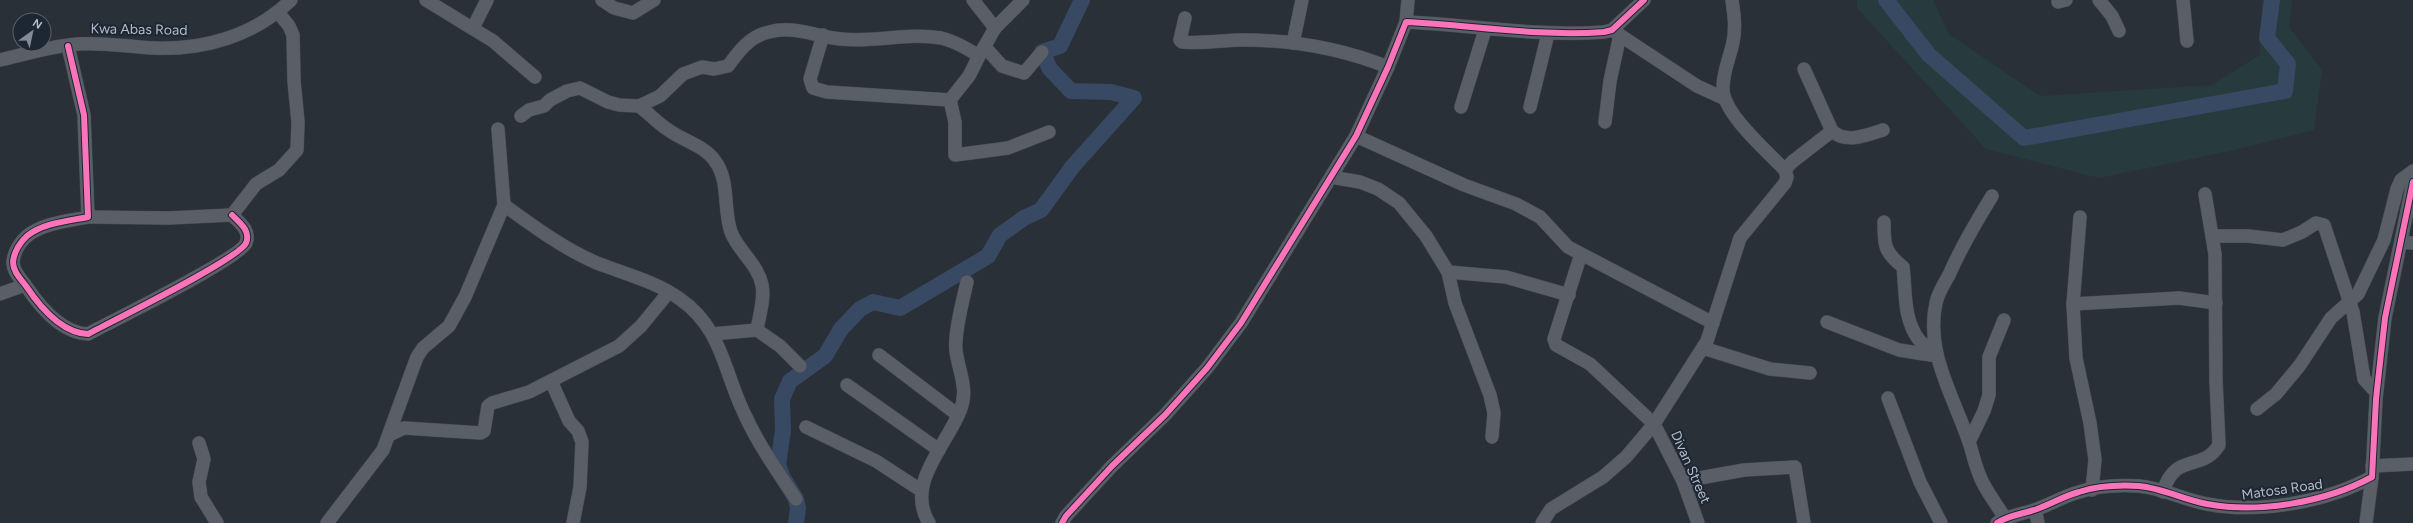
<svg xmlns="http://www.w3.org/2000/svg" width="2413" height="523" viewBox="0 0 2413 523" font-family="Figtree,sans-serif">
  <rect width="100%" height="100%" fill="#2a3038"/>
  <path fill="#273a3e" d="M1857,0h76l16,34 91,62 172,-11 48,-30 2,-55h30l-3,27 33,43 -8,60 -84,21 -131,27 -113,-29 -129,-141z"/>
  <g fill="none" stroke-linecap="round" stroke-linejoin="round">
    <g stroke="#384963" stroke-width="16">
      <path d="M1886,0l43,55 95,83 261,-47 3,-27 -21,-26 5,-38"/>
      <path d="M796,523l2,-15 -2,-9 -13,-21 -5,-13 5,-35 -1,-31 8,-18 35,-25 16,-27 19,-20 13,-7 27,6 88,-52 12,-21 24,-17 17,-8 32,-44 61,-68 -23,-6 -40,-1 -21,-22 -8,-17 18,-6 22,-46"/>
    </g>
    <g stroke="#484c53" stroke-width="14">
      <g id="minor">
        <path d="M426,0l67,41 42,36"/>
        <path d="M602,0l12,8 19,5 21,-13"/>
        <path d="M1732,0c2,14 4,28 1,42 -3,15 -10,30 -10,45 -2,25 45,65 62,83l7,-8 40,-31c14,13 36,4 51,-1"/>
        <path d="M2099,0l13,16 7,15"/>
        <path d="M2183,0l4,41"/>
        <path d="M2058,2l8,-2"/>
        <path d="M1185,18l-5,22 2,2c21,2 41,-2 62,-2 49,0 98,9 144,27"/>
        <path d="M1406,22l2,-22"/>
        <path d="M473,28l14,-28"/>
        <path d="M995,28l28,-28"/>
        <path d="M1612,30l85,56 26,12"/>
        <path d="M823,35l-13,44 3,9 14,4 123,8"/>
        <path d="M1293,43l9,-43"/>
        <path d="M68,46l16,69 4,102c-20,4 -45,6 -61,19 -7,6 -13,16 -14,26 0,10 8,17 13,24 14,21 35,47 62,48 24,-13 151,-75 158,-91 5,-12 -6,-20 -14,-28"/>
        <path d="M985,47l17,19 22,7 18,-21"/>
        <path d="M0,60c26,-6 51,-14 78,-16 26,-2 50,3 76,4 50,2 100,-12 137,-48"/>
        <path d="M1804,69l28,62"/>
        <path d="M950,100l5,22v33l53,-7 41,-16"/>
        <path d="M950,100l19,-24 10,-20"/>
        <path d="M639,106c11,8 19,18 31,25 14,10 35,15 45,30 15,20 8,49 16,71 7,19 27,32 31,53 3,14 -3,31 -5,45"/>
        <path d="M1461,107l24,-77"/>
        <path d="M1530,107l18,-73"/>
        <path d="M521,116l8,-6 15,-4 6,-6 17,-9 13,-3 28,14 11,3 20,1 21,-10 23,-22 19,-7 12,2 14,-3c11,-15 22,-30 41,-34 27,-7 47,5 72,7 34,4 67,-7 100,-1 14,3 27,11 38,18l16,-28 -22,-28"/>
        <path d="M1605,122l5,-41 10,-46"/>
        <path d="M1356,136l108,49 52,19 24,13 28,30 145,76"/>
        <path d="M1331,177l29,5 18,7 21,14 27,33 22,36 7,31 35,92 4,18 -2,24"/>
        <path d="M1992,196c-16,26 -31,51 -43,79 -5,9 -11,18 -13,28 -11,49 18,94 33,139 5,15 7,29 15,43 6,11 14,22 21,33"/>
        <path d="M504,205c29,21 60,44 93,58 28,11 58,18 83,36 42,29 44,73 64,114 14,31 33,58 52,86"/>
        <path d="M88,217l80,1 64,-3 24,-31 23,-14 18,-20 1,-28 -4,-41 -1,-46 -4,-9 -11,-14"/>
        <path d="M2080,217l-7,87 3,54 14,65 5,37 -3,30"/>
        <path d="M1884,222c0,23 0,30 19,45 3,25 0,52 16,73 4,5 12,7 17,10"/>
        <path d="M2212,236h36l35,4 19,-8 14,-9 8,2 29,87 11,67 12,13"/>
        <path d="M2401,242l12,1"/>
        <path d="M1581,254l-27,85 2,6 34,19 64,60 29,57 15,42"/>
        <path d="M1448,272l58,5 63,18"/>
        <path d="M0,294l25,-9"/>
        <path d="M2073,304l106,-6 37,5"/>
        <path d="M1827,322l72,28 38,6"/>
        <path d="M712,334l45,-4 23,16 20,20"/>
        <path d="M1703,348l67,21 40,4"/>
        <path d="M879,355l79,60"/>
        <path d="M551,381l18,40 9,10 4,11 -2,45 -7,36"/>
        <path d="M847,385l92,65"/>
        <path d="M1888,398l32,84 21,41"/>
        <path d="M2257,409l19,-15 24,-29 31,-47 27,-24 26,-54 13,-51 4,-9 12,-9"/>
        <path d="M806,427l70,34 46,30"/>
        <path d="M389,435l15,-7 77,5 3,-2 4,-25 4,-3 37,-11 90,-46 22,-20 27,-33"/>
        <path d="M1969,442l15,-31 5,-16v-38l15,-37"/>
        <path d="M199,443l5,16 -5,23 2,15 16,26"/>
        <path d="M2372,466l41,-2"/>
        <path d="M1683,481l61,-11 51,-3 9,56"/>
        <path d="M2163,492c12,-41 39,-19 56,-47l-3,-64 -1,-127 -10,-60"/>
        <path d="M2035,510l3,13"/>
        <path d="M327,523l56,-73 34,-93 6,-9 26,-22 16,-29 39,-92 -6,-76"/>
        <path d="M929,523c-24,-39 17,-77 31,-112 9,-22 -1,-38 -4,-60 -2,-18 7,-51 11,-69"/>
        <path d="M1062,523l4,-7 46,-50 53,-51 42,-47 34,-45 115,-187 32,-69 18,-45c66,3 131,15 198,10l8,-2 32,-30"/>
        <path d="M1542,523l9,-14 52,-32 23,-20 28,-33 53,-83 33,-103 45,-55 2,-6 -2,-7"/>
        <path d="M1997,523c12,-8 26,-9 40,-14 14,-5 27,-13 42,-17 18,-6 42,-7 60,-6 23,2 45,14 68,18 52,10 119,-2 165,-27l4,-78 9,-81 28,-136"/>
        <path d="M2366,523l6,-46"/>
      </g>
    </g>
    <use href="#minor" stroke="#5a5e66" stroke-width="13"/>
    <g stroke="#1d2633" stroke-width="8">
      <g id="cycleway">
        <path d="M68,46l16,69 4,102c-20,4 -45,6 -61,19 -7,6 -13,16 -14,26 0,10 8,17 13,24 14,21 35,47 62,48 24,-13 151,-75 158,-91 5,-12 -6,-20 -14,-28"/>
        <path d="M1062,523l4,-7 46,-50 53,-51 42,-47 34,-45 115,-187 32,-69 18,-45c66,3 131,15 198,10l8,-2 32,-30"/>
        <path d="M1997,523c12,-8 26,-9 40,-14 14,-5 27,-13 42,-17 18,-6 42,-7 60,-6 23,2 45,14 68,18 52,10 119,-2 165,-27l4,-78 9,-81 28,-136"/>
      </g>
    </g>
    <use href="#cycleway" stroke="#fb73b8" stroke-width="6"/>
  </g>
  <g text-anchor="middle" stroke-width="4" stroke-linejoin="round" paint-order="stroke">
    <g font-size="14" fill="#b4bcc9" stroke="#1d2633">
      <text transform="translate(139 29) rotate(1)" y="5">Kwa Abas Road</text>
      <text transform="translate(1691 467) rotate(66)" y="5">Divan Street</text>
      <text transform="translate(2282 489) rotate(-8)" y="5">Matosa Road</text>
    </g>
  </g>
  <g transform="translate(32 32) rotate(33)"><circle r="19" fill="#1d2633" stroke="#59626f"/>
  <path d="M0-3L7 15L0 10L-7 15Z" fill="#848b96"/>
  <text y="-6" font-size="11" font-weight="bold" text-anchor="middle" fill="#b4bcc9">N</text>
  </g>
</svg>
